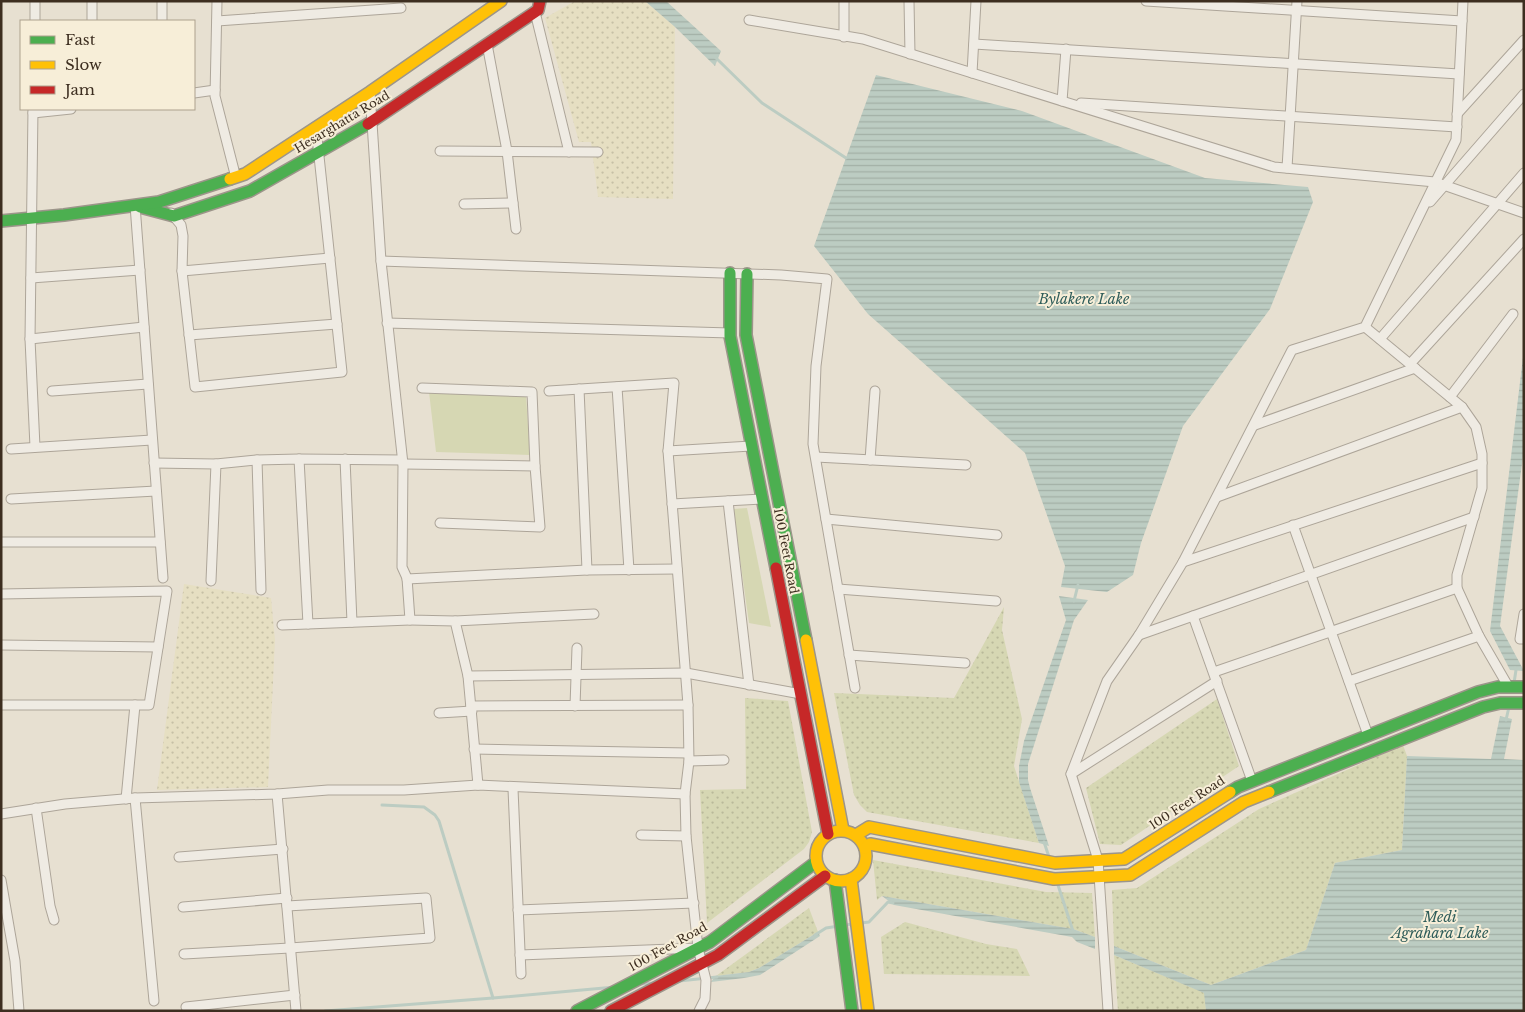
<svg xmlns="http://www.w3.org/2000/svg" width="1525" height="1012" viewBox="0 0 1525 1012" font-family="'Libre Baskerville',serif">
  <defs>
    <pattern id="farmland-dots" width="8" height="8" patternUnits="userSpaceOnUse" patternTransform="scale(1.25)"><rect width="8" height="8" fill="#e6dfc2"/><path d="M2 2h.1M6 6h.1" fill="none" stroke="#c6c0a6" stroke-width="1.8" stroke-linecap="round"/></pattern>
    <pattern id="grass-dots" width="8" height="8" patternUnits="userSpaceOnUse" patternTransform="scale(1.25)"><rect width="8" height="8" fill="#d6d7b3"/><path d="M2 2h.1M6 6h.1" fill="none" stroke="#b9b99a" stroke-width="1.8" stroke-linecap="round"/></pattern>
    <pattern id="water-rules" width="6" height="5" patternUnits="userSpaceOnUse" patternTransform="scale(1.25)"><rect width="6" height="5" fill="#bcccc2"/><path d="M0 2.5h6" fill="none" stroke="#a2b0a6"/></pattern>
  </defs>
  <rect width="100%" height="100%" fill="#e7e0d1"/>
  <g fill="url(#farmland-dots)">
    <path d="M575,1h70l30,26 -2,172 -75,-2 -7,-55h-12l-34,-124z"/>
    <path d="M184,584l87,14 4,42 -7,147 -111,3z"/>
  </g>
  <g fill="url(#grass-dots)">
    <path d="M1004,607l-2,23 20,89 -8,47 25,77 -172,-31 -7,-7 -6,-10 -20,-102 120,5z"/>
    <path d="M745,698l43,3 24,131 -3,10 -5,7 -97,74 -7,-133 46,-1z"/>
    <path d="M1217,699l22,67 -118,79 -21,-1 -14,-56z"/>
    <path d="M1403,745l4,11 -5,94 -67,13 -29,87 -95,35 -97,-39 -2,-56 25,-2 122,-79z"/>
    <path d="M873,860l173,32 46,1 3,44 -22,-8 -191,-33 -5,4z"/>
    <path d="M809,908l9,24 -59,36 -10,4 -33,4z"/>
    <path d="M905,922l81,22 31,5 13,27 -146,-2 -3,-37z"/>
    <path d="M1114,955l91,38 1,18h-88z"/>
  </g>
  <g fill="#d6d7b3">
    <path d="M429,392l97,4 4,59 -94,-3z"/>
    <path d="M747,508l24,119 -22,-4 -16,-114z"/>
  </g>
  <g fill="url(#water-rules)">
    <path d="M645,1h21l55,50 -6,15 -40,-39z"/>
    <path d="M876,75l146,36 183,67 103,9 5,15 -43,107 -87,117 -42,117 -8,32 -26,17 -46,-5 4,-21 -40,-113 -157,-139 -54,-68z"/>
    <path d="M1524,349v100l-24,177 24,45 -14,-1 -20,-39z"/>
    <path d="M1059,596l29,4 -14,20 -46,144v16l2,8 19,58 -10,-3 -20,-61v-16l5,-25 42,-121z"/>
    <path d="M1500,716l12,3 -8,40 19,1 1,251h-318l-2,-18 -90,-38v-9l97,39 95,-35 29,-87 67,-13 5,-94 84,3z"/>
    <path d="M882,896l191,33 22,8v12l-18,-7 -5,-5 -178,-32z"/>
    <path d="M818,932l2,4 -60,39 -16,3 -33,4 4,-6 34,-4 10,-4z"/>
  </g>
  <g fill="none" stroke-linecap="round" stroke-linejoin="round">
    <g stroke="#bcccc2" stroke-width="3">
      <path d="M716,58l46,45 84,55"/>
      <path d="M1074,601l4,-16"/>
      <path d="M1514,683l2,-13 -1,-2"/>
      <path d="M1506,720l3,-13"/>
      <path d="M382,805l42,2 11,8 4,6 54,177"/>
      <path d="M1044,842l6,18"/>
      <path d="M1057,882l16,49"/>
      <path d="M845,925l24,-3 19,-20 5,1"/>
      <path d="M815,935l11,-7 13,-2"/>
      <path d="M679,981l38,-4"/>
      <path d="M639,984l16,-1"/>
      <path d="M325,1011l168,-13 122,-11"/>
    </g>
    <g stroke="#ada599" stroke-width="11">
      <g id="street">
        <path d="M217,1l-2,95 20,78"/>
        <path d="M909,1l1,53"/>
        <path d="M1146,1l316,20"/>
        <path d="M535,12l34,140"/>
        <path d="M749,20l114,19 411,128 161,15 89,31"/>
        <path d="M35,21v-20"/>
        <path d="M92,21v-20"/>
        <path d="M162,21v-20"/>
        <path d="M217,21l184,-13"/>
        <path d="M844,37v-36"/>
        <path d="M487,44l20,107 9,78"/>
        <path d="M974,44l485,30"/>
        <path d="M972,73l4,-72"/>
        <path d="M370,92l11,169 22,203 -1,103 5,11 3,42 45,1 13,55 10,109"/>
        <path d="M194,93l21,-3"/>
        <path d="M1062,101l4,-52"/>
        <path d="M1081,103l376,24"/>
        <path d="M33,109l-3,230 5,108"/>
        <path d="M33,113l38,-4"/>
        <path d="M1457,114l67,-74"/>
        <path d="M440,151l158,1"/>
        <path d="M1287,168l10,-167"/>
        <path d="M1430,202l94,-108"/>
        <path d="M464,204l49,-1"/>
        <path d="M135,205l28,373"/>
        <path d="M171,213l10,12 2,11 -1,35 13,116 147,-15 -26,-244"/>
        <path d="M381,261l400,14 46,4 -11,87 -3,78 42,244"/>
        <path d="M182,271l148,-13"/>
        <path d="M31,278l109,-8"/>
        <path d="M387,323l343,10"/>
        <path d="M1365,327l97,80 14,20 6,27v34l-25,87v13l22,48 29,50"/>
        <path d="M189,335l148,-11"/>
        <path d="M30,339l114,-12"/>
        <path d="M1380,339l144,-166"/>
        <path d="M1410,364l114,-125"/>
        <path d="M617,387l12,183"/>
        <path d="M422,388l110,4 3,74"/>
        <path d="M579,389l8,181"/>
        <path d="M52,391l96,-7"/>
        <path d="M549,391l125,-8 -6,68 20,254 1,56 -4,33 1,42 12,112 8,32 -1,19 -6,12"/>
        <path d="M1450,397l63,-83"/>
        <path d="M1255,425l160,-57"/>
        <path d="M11,449l141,-9"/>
        <path d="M668,451l83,-5"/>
        <path d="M816,457l150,8"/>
        <path d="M299,459l9,165"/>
        <path d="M345,459l7,163"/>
        <path d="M257,460l4,130"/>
        <path d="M870,460l5,-69"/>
        <path d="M154,463l62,1 41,-4 42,-1 103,1"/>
        <path d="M403,464l132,2 5,61 -100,-4"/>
        <path d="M1217,497l245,-90"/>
        <path d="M11,499l145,-8"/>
        <path d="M728,501l21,184"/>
        <path d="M672,504l90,-5"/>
        <path d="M826,519l171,16"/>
        <path d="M1293,525l75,210"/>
        <path d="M1,542h159"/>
        <path d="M1183,562l299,-99"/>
        <path d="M407,579l180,-9 90,-1"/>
        <path d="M211,581l5,-117"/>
        <path d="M838,589l158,12"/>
        <path d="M1,594l166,-3 -18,114h-148"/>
        <path d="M1524,614l-4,25h4"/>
        <path d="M1193,616l59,165"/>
        <path d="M455,621l139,-7"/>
        <path d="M282,625l128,-5"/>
        <path d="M1139,635l335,-118"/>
        <path d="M1,645l157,2"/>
        <path d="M849,655l116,8"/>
        <path d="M1214,672l243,-84"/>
        <path d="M468,676l218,-3 115,21"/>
        <path d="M1349,681l130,-45"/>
        <path d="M471,706l217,-1"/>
        <path d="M575,706l2,-58"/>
        <path d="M439,713l33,-2"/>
        <path d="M474,749l214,4"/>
        <path d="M689,761l35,-1"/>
        <path d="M1071,774l146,-93"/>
        <path d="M513,789l8,185"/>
        <path d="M277,794l19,217"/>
        <path d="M135,798l19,203"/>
        <path d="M126,799l9,-94"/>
        <path d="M36,808l14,98 4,14"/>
        <path d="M1,814l64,-10 70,-6 142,-4 51,-4h76l74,-5 207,9"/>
        <path d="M641,835l45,1"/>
        <path d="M179,857l104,-8"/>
        <path d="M1,880l14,81 4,50"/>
        <path d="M183,907l104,-9"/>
        <path d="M518,910l176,-7"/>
        <path d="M184,954l106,-6 140,-10 -4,-40 -139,8"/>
        <path d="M520,955l177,-7"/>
        <path d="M186,1007l109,-12"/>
        <path d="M1108,1011l-10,-151 -27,-86 36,-93 32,-46 44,-73 109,-212 73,-23 91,-187 7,-139"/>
      </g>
    </g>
    <g stroke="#9c958a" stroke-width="14">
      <g id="fast">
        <path d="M140,207l34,9 76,-25 118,-67"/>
        <path d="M1,221l63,-6 95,-13 71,-23"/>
        <path d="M730,273v63l46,232"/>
        <path d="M747,274l-1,61 60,305"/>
        <path d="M1230,792l8,-5 240,-95 20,-5h26"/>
        <path d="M1269,792l214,-85 17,-4h24"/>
        <path d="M835,880l17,131"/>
        <path d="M577,1011l133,-69 106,-80"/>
      </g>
    </g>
    <g stroke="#9c958a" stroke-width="14">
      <g id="slow">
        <path d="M230,179l15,-5 125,-82 131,-91"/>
        <path d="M806,640l37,190"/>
        <circle cx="841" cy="856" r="25"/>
        <path d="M856,835l13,-8 186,36 69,-4 106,-67"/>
        <path d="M865,848l5,-4 184,35 76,-4 114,-73 25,-10"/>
        <path d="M851,879l17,132"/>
      </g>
    </g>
    <g stroke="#9c958a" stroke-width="14">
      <g id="jam">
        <path d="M368,124l170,-114 2,-9"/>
        <path d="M776,568l52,266"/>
        <path d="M611,1011l107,-56 107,-79"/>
      </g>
    </g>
    <use href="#street" stroke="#efebe3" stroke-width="9"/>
    <use href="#fast" stroke="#4caf50" stroke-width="11"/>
    <use href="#slow" stroke="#ffc107" stroke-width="11"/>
    <use href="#jam" stroke="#c62828" stroke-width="11"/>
  </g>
  <g text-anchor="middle" stroke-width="4" stroke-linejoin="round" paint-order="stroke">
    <g font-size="12" fill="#3d2e20" stroke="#f7eed8">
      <text transform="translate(342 122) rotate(-31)" y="4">Hesarghatta Road</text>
      <text transform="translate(786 551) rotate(79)" y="4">100 Feet Road</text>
      <text transform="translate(1187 803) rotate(-33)" y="4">100 Feet Road</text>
      <text transform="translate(668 947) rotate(-29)" y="4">100 Feet Road</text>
    </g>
    <g font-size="14" font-style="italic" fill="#2f5d5a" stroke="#f7eed8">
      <text x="1084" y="304">Bylakere Lake</text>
      <text x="1440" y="922">Medi<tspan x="1440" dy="16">Agrahara Lake</tspan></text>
    </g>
  </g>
  <rect width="1525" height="1012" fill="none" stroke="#3d2e20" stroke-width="5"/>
  <rect x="20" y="20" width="175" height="90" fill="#f7eed8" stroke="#ada18e"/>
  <rect x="30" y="36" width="25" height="8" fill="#4caf50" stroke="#ada18e"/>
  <text x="65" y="45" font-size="15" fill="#3d2e20">Fast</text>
  <rect x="30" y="61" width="25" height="8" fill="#ffc107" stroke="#ada18e"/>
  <text x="65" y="70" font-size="15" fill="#3d2e20">Slow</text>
  <rect x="30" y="86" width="25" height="8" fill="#c62828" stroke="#ada18e"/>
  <text x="65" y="95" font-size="15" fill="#3d2e20">Jam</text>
</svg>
